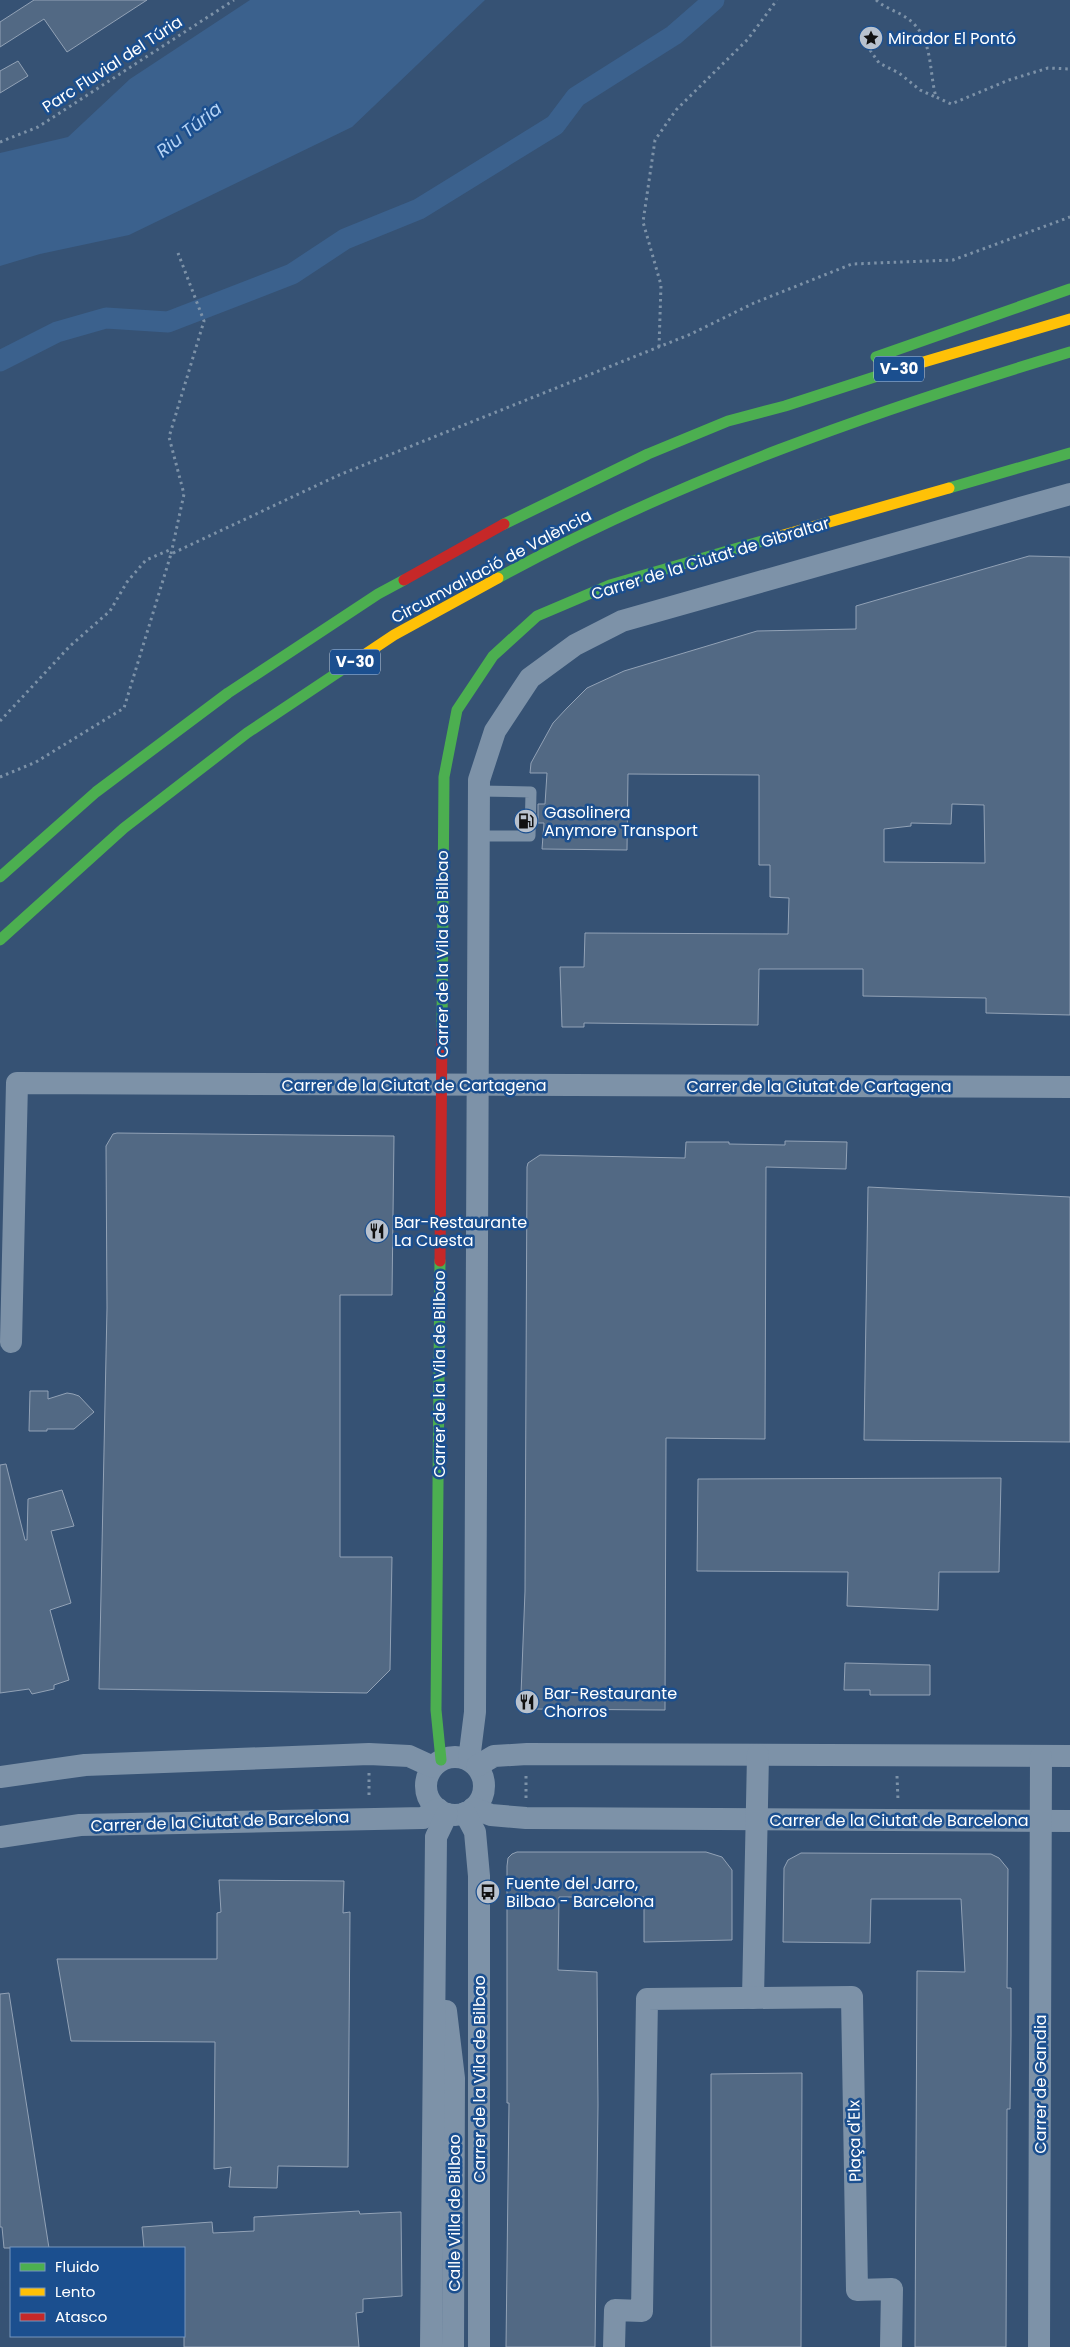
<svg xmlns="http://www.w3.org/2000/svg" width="1070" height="2347" viewBox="0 0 1070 2347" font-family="Poppins,sans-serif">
  <rect width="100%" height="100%" fill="#365274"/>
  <path fill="#3b618d" d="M250,0h235l-133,127 -223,108 -89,19 -40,12v-113l68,-16 62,-58z"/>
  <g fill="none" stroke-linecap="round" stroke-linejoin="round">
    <path stroke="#3b618d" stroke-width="21" d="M0,361l57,-29 49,-14 62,4 124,-48 53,-35 74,-30 136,-84 21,-28 98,-62 40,-35"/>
  </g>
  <g fill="#526984" stroke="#92a2b6" fill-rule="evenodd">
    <path d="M34,0h113l-80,52 -23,-33 -44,28v-25z"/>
    <path d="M18,61l10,15 -28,17v-22z"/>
    <path d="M1029,556l41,1v458l-84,-2v-15l-123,-2v-27h-104l-1,56 -174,-2v4h-22l-2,-60h24l1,-34 203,1 1,-36 -19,-1v-32h-11v-90l-131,-1 -1,76 -85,-1 2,-26h-6v-19h7l2,-31h-17l1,-10 22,-40 14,-15 20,-20 37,-17 133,-40 99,-2v-23zM952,804l32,1 1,58 -101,-1v-33l27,-3v-3l40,1z"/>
    <path d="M117,1133l277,3 -2,159h-52v262h52l-2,113 -23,23 -268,-4 8,-381 -1,-162 7,-12z"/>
    <path d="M785,1141l62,1 -1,27 -80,-2 -1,272 -99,-1 -1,272 -137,-1 -4,-5 -3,-10 4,-103 2,-424 1,-4 12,-8 145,3 1,-16h43v2l56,1z"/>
    <path d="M868,1187l202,10v245l-206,-2z"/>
    <path d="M30,1391h18v8l19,-6 6,1 6,2 15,16 -20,17h-27v2h-18z"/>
    <path d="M6,1464l19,76h2l1,-41 34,-9 12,36 -23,5 20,72 -21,7 19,70 -15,5v4l-22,5 -3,-5 -29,4v-228z"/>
    <path d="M1001,1478l-2,94h-60l-1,38 -91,-4 1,-34 -151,-1 1,-92z"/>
    <path d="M845,1663l85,2v30h-60v-5h-26z"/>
    <path d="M517,1852h189l16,5 10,13v70l-88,2v-45h-85l-1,73 39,2 1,133 -3,242h-89l3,-244h-2v-237l1,-8 4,-4z"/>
    <path d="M801,1853l190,1 8,4 9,11 -1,119h4v48l-1,73h-3l-1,238h-91l2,-376 48,1 -4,-73h-90l-1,44 -87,-1 1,-74 4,-8z"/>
    <path d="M219,1880l125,1 -1,32 7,-1 -2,255 -70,-1 -1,22 -48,-1 2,-20 -17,2 1,-127 -144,-1 -14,-82h160v-46l4,-1z"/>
    <path d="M9,1993l40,255h-45l-2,-21h-2v-233z"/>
    <path d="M802,2073l-1,274h-90v-273z"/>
    <path d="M359,2211l1,3 41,-2 1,84 -39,3v13l-7,1 3,34h-175v-99h-40l-2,-21 70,-5 1,11 41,-2v-14z"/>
  </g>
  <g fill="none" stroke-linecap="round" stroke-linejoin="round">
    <g stroke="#7d92a8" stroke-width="3" stroke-dasharray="2.5 4" stroke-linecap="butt">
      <path d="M876,0c11,10 26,12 37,23 20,19 16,49 23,74l15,7 58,-24 39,-12 22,1"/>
      <path d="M870,50l9,13 20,10 21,17 15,7"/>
      <path d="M0,142l38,-15 196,-127"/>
      <path d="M659,347l2,-62 -18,-63 12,-82 21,-30 72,-71 29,-39"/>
      <path d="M171,554l13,-60 -15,-57 35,-116 -26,-68"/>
      <path d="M0,721l70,-75 40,-35 17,-29 19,-22 26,-11"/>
      <path d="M0,777l36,-15 88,-54 47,-154 168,-79 352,-141 63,-31 98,-39 101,-4 117,-43"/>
      <path d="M369,1773v26"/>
      <path d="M897,1776l1,24"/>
      <path d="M526,1798v-24"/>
    </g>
    <path stroke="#7d92a8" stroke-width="11" d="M479,791l52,1 -1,44h-50"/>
    <g stroke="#7d92a8" stroke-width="22">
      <path d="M11,1342l6,-259 1053,4"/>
      <circle cx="455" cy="1786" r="29"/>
      <path d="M469,1760l6,-48 4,-932 16,-49 35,-53 45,-33 47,-24 448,-127"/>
      <path d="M477,1766l17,-10 33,-2 543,2"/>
      <path d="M0,1777l85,-12 284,-11 40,2 24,11"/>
      <path d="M473,1808l18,7 35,3 544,3"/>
      <path d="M465,1813l10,19 4,44v471"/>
      <path d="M0,1837l80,-12 343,-7 15,-9"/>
      <path d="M753,1998l5,-243"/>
      <path d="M446,2011l8,67 -1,269"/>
      <path d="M431,2347l5,-510 11,-23"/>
      <path d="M614,2347l1,-37 27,1 5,-312 205,-2 5,293 35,-1 -1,58"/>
      <path d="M1039,2347l2,-591"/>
    </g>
    <g stroke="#4caf50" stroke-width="11">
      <path d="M876,357l194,-68"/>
      <path d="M949,488l121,-35"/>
      <path d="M504,524l144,-70 80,-33 57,-15 108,-35"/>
      <path d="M498,578c181,-99 376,-167 572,-226"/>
      <path d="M0,877l96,-85 132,-99 150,-99 26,-14"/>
      <path d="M0,940l124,-112 123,-95 102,-68"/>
      <path d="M442,1029l2,-252 13,-67 36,-54 44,-40 73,-31 156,-45"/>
      <path d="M440,1261l-4,449 5,50"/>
    </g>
    <g stroke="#ffc107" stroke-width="11">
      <path d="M893,371l177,-52"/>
      <path d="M766,540l183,-52"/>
      <path d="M349,665l45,-30 104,-57"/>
    </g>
    <g stroke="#c62828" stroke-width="11">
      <path d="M404,580l100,-56"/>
      <path d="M440,1261l2,-232"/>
    </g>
  </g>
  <defs>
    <g id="sight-disc" transform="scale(1.25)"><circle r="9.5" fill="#b9c2ce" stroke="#1b4f8f"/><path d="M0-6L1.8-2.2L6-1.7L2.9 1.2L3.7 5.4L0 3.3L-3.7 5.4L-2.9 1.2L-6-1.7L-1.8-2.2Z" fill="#111"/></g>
    <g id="fuel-disc" transform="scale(1.25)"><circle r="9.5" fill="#b9c2ce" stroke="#1b4f8f"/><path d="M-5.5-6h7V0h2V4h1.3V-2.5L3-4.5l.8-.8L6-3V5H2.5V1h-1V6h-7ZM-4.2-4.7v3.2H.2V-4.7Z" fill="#111"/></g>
    <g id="restaurant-disc" transform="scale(1.25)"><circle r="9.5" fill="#b9c2ce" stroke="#1b4f8f"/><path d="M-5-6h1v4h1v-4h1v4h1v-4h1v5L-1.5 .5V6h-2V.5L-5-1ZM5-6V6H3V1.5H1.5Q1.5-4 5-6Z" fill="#111"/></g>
    <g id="bus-disc" transform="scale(1.25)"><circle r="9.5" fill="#b9c2ce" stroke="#1b4f8f"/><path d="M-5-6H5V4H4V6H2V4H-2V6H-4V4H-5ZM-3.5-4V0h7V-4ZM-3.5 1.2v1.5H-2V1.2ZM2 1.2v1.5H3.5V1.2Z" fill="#111"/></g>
  </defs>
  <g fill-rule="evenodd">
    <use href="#sight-disc" x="871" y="38"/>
    <use href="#fuel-disc" x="526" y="821"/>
    <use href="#restaurant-disc" x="377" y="1231"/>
    <use href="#restaurant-disc" x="527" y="1702"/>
    <use href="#bus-disc" x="488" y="1892"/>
  </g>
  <g text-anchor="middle" stroke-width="5" stroke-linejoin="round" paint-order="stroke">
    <g fill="#1b4f8f" stroke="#bbcadd" stroke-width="1">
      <rect x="874" y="356.5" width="50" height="25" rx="4"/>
      <rect x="330" y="649.5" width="50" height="25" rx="4"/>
    </g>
    <g font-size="15" font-weight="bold" fill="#fff">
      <text x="899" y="374">V-30</text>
      <text x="355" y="667">V-30</text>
    </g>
    <g font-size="16" fill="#fff" stroke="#1b4f8f" text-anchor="start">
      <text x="888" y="44">Mirador El Pontó</text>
      <text x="544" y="818">Gasolinera<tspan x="544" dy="18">Anymore Transport</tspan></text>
      <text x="394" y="1228">Bar-Restaurante<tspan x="394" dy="18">La Cuesta</tspan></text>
      <text x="544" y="1699">Bar-Restaurante<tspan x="544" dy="18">Chorros</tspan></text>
      <text x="506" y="1889">Fuente del Jarro,<tspan x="506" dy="18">Bilbao - Barcelona</tspan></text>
    </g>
    <g font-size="16" fill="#fff" stroke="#1b4f8f">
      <text transform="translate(112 64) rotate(-33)" y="6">Parc Fluvial del Túria</text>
      <text transform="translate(710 558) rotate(-17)" y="6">Carrer de la Ciutat de Gibraltar</text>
      <text transform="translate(491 566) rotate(-28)" y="6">Circumval·lació de València</text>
      <text transform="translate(442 954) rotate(-90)" y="6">Carrer de la Vila de Bilbao</text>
      <text x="414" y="1091">Carrer de la Ciutat de Cartagena</text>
      <text x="819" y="1092">Carrer de la Ciutat de Cartagena</text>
      <text transform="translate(439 1374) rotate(-90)" y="6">Carrer de la Vila de Bilbao</text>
      <text x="899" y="1826">Carrer de la Ciutat de Barcelona</text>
      <text transform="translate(220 1821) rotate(-2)" y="6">Carrer de la Ciutat de Barcelona</text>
      <text transform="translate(479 2079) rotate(-90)" y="6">Carrer de la Vila de Bilbao</text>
      <text transform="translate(1040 2084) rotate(-90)" y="6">Carrer de Gandia</text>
      <text transform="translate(854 2141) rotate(-91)" y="6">Plaça d'Elx</text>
      <text transform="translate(454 2213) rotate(-90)" y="6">Calle Villa de Bilbao</text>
    </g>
    <g font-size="18" font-style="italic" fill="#b5d3f5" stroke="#1b4f8f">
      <text transform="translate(189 130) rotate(-38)" y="6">Riu Túria</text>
    </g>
  </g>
  <rect x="10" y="2247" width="175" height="90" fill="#1b4f8f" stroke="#7695bc"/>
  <rect x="20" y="2263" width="25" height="8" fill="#4caf50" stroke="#7695bc"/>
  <text x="55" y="2272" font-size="15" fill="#ffffff">Fluido</text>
  <rect x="20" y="2288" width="25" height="8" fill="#ffc107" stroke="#7695bc"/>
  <text x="55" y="2297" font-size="15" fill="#ffffff">Lento</text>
  <rect x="20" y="2313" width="25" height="8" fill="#c62828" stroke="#7695bc"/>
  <text x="55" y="2322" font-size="15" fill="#ffffff">Atasco</text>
</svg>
